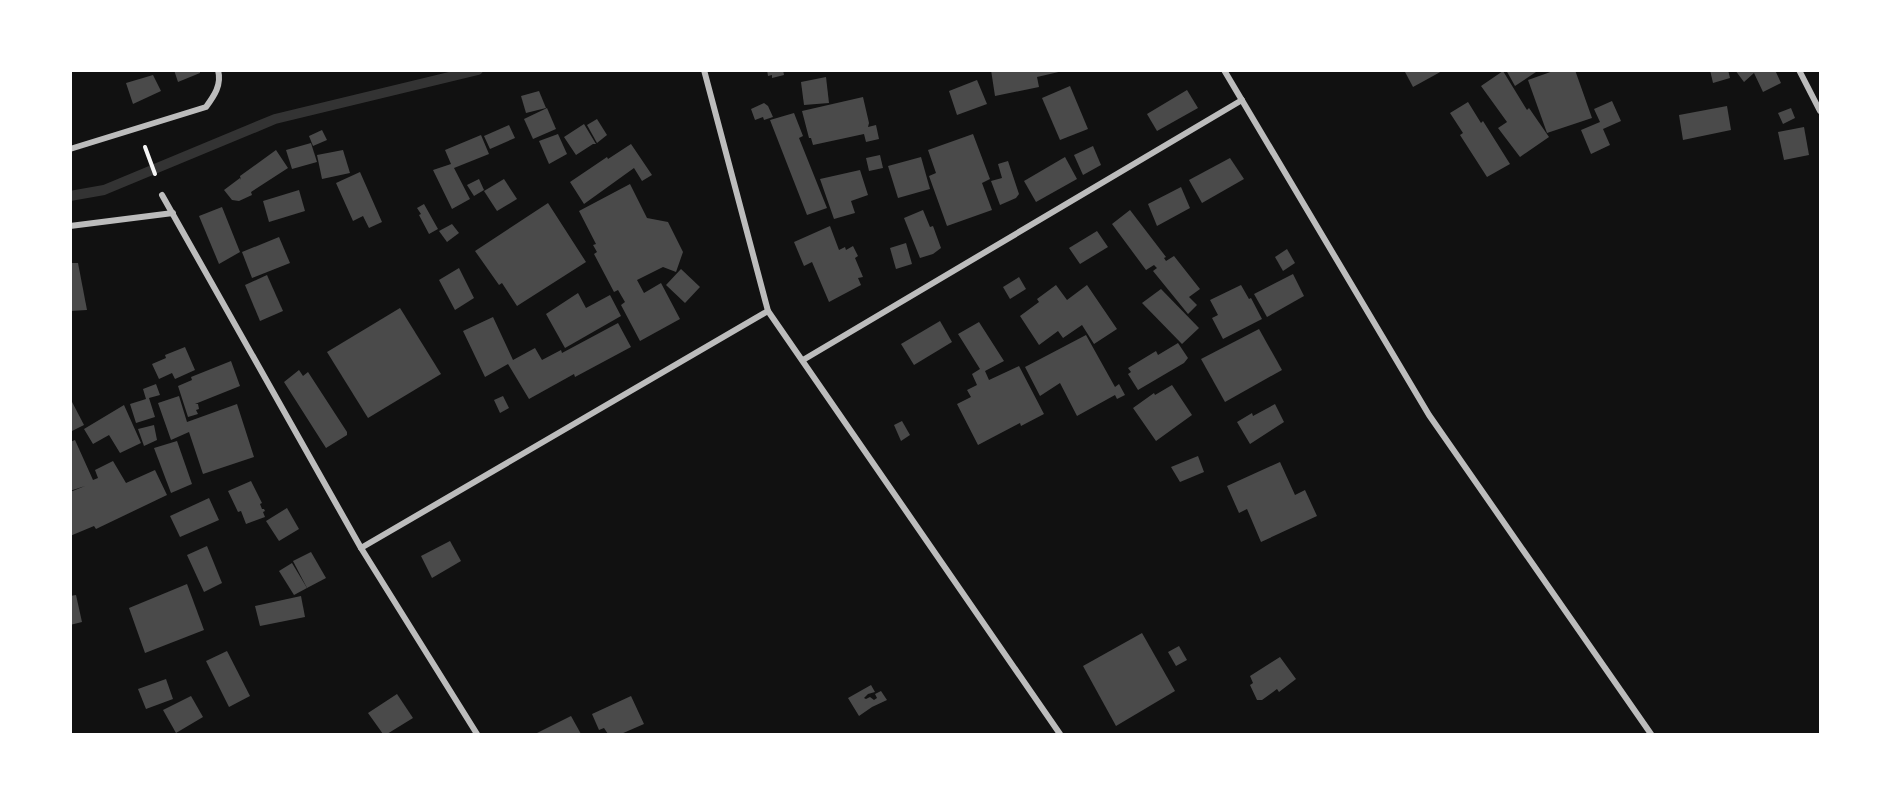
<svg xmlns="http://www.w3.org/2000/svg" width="1891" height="805" viewBox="0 0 1891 805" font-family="'Noto Sans',sans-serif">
  <rect width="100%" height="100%" fill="#111"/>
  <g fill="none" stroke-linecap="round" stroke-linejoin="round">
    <path stroke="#333" stroke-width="10" d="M70,196l34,-6 171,-71 203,-49"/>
  </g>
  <g fill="#4a4a4a">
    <path d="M174,70h26v3l-22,9z"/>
    <path d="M767,70h16l1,5 -12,3v-3l-4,1z"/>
    <path d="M991,70h71l1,1 -26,6 2,10 -44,9z"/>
    <path d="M1404,70h40l-31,17z"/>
    <path d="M1506,70h33l-24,16z"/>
    <path d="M1556,70h19l17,48 -45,15 -19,-53z"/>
    <path d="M1710,70h18l2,8 -17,5z"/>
    <path d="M1735,70h40l6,13 -18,9 -9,-19 -10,9z"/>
    <path d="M1503,71l24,39 2,-2 20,29 -29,20 -22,-29 9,-6 -26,-36z"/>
    <path d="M153,75l8,16 -28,13 -7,-21z"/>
    <path d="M826,77l3,26 -25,2 -3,-23z"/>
    <path d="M977,80l10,24 -30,11 -8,-24z"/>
    <path d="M1070,86l18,43 -28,11 -18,-42z"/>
    <path d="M1187,90l11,18 -41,23 -10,-17z"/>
    <path d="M539,91l7,17 -20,5 -5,-17z"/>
    <path d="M863,97l6,26 -1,4 8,-2 3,14 -13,3 -2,-8 -51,11 -2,-7h-2l-7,-27z"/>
    <path d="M1612,101l9,20 -18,8 7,16 -19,9 -10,-24 19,-8 -6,-13z"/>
    <path d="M1468,102l13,21 2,-2 27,43 -23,13 -27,-42 3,-2 -13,-20z"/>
    <path d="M764,103l4,3 5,11 -9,3 -1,-3 -8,3 -4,-11z"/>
    <path d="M1727,106l4,24 -48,10 -4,-25z"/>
    <path d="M547,108l9,21 -23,10 -9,-20z"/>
    <path d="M1791,108l4,10 -12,6 -5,-11z"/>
    <path d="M794,113l9,23 -4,2 28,70 -20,7 -37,-95z"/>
    <path d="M597,119l10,16 -10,8 -10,-18z"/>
    <path d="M584,124l12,20h-3l-17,11 -12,-18z"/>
    <path d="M509,125l6,13 -25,11 -6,-13z"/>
    <path d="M1804,127l5,28 -25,5 -6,-28z"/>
    <path d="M322,130l5,10 -14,6 -4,-10z"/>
    <path d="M558,134l9,20 -18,10 -10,-23z"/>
    <path d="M973,134l17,45 -8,4 10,27 -45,16 -18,-50 7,-3 -8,-23z"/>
    <path d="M481,135l8,19 -35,14 16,31 -18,10 -19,-39 18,-6 -6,-14z"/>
    <path d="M311,143l6,19 -25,7 -6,-19z"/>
    <path d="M631,144l21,31 -10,6 -8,-13 -50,36 -14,-22 37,-25 1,2z"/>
    <path d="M1093,146l8,19 -18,10 -9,-20z"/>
    <path d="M276,150l12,18 -37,24 1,3 -13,6 -7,-1 -8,-10 16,-12 1,2 -1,-4z"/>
    <path d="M343,150l7,23 -28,6 -5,-24z"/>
    <path d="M880,155l3,13 -14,3 -3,-13z"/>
    <path d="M921,157l9,32 -32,9 -10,-32z"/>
    <path d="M1065,157l12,22 -41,23 -12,-21z"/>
    <path d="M1230,158l14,21 -42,24 -13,-23z"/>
    <path d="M1008,161l11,33 -3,4 -16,7 -9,-24 11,-3 -4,-14z"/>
    <path d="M860,170l8,25 -17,6 4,12 -21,6 -14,-40z"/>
    <path d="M360,172l22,50 -13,6 -6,-12 -10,5 -17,-38z"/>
    <path d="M479,179l5,11 -10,6 -7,-11z"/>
    <path d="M504,179l13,20 -20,12 -13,-20z"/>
    <path d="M630,184l17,34 21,4 15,30 -7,20 -13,-5 -26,13 7,13 17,-10 19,36 -40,22 -19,-36 4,-3 -7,-12 -4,2 -20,-38 3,-2 -4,-7 3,-1 -17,-33z"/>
    <path d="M1181,187l9,21 -33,18 -9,-22z"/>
    <path d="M299,190l6,21 -36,11 -6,-21z"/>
    <path d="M548,203l38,59 -69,44 -15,-23 -3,2 -24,-34z"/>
    <path d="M424,204l14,25 -9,5 -10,-19 2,-1 -4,-6z"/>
    <path d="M222,207l18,45 -21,12 -20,-48z"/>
    <path d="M923,210l7,17 3,-1 8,22 -8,6 -13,4 -16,-40z"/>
    <path d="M1130,210l36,47 -2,1 2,3 8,-5 26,33 -11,8 8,8 -9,9 -35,-43 4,-3 -3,-3 -8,5 -34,-46z"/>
    <path d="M452,224l7,9 -12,9 -8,-11z"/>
    <path d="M830,226l9,24 6,-3 1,3 7,-4 5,10 -3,2 8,19 -5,1 3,7 -32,17 -17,-40 -8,4 -10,-24z"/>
    <path d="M1097,231l11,16 -28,17 -11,-16z"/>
    <path d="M279,237l11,26 -38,15 -10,-26z"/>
    <path d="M906,243l6,21 -16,5 -6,-21z"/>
    <path d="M1287,249l8,14 -12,8 -8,-14z"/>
    <path d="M70,263h8l9,47 -17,1z"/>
    <path d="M459,268l15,30 -19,12 -16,-30z"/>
    <path d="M681,269l19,18 -15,16 -19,-18z"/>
    <path d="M1293,274l11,22 -37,21 -13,-23z"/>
    <path d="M267,275l16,36 -23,10 -15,-36z"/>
    <path d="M1019,277l7,12 -16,10 -7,-12z"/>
    <path d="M1056,285l11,15 20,-15 30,44 -23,15 -12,-19 -19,13 -5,-7 -19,14 -19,-29 19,-14 -2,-3z"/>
    <path d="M1241,285l8,14 2,-1 11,21 -39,20 -11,-21 6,-3 -8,-15z"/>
    <path d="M1161,289l38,39 -17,16 -40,-41z"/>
    <path d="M578,293l8,15 24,-13 11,21 -56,32 -19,-34z"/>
    <path d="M400,308l41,66 -73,44 -41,-66z"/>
    <path d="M493,317l20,43 22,-12 7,12 19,-10 1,3 56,-30 13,24 -56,30 -1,-3 -45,25 -21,-35 -23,13 -22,-46z"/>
    <path d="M940,321l12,21 -38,23 -13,-21z"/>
    <path d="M979,322l25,39 -19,10 4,9 30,-14 25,48 -23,12 -1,-3 -42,22 -21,-41 14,-7 -4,-7 10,-5 -5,-11 8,-5 -22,-35z"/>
    <path d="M1259,329l23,41 -57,32 -24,-43z"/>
    <path d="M1086,335l29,52 4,-3 6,11 -8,4 -2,-4 -38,21 -17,-33 -20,13 -15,-29z"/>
    <path d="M1178,343l10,15 -4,5 -46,27 -10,-16 3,-2 -3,-4 28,-17 2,4z"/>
    <path d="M185,347l10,23 -20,9 -3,-6 -13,6 -7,-15 14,-6 -1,-3z"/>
    <path d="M231,361l9,25 -45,18h3l1,5 -3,1 2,4 -10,3 -10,-31 14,-6 -1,-3z"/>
    <path d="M299,370l4,6 5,-4 39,60v3l-21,13 -42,-66z"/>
    <path d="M156,384l4,11 -11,3 6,19 -19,6 -6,-19 16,-5 -3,-10z"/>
    <path d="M1172,385l20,30 -36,26 -23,-33 21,-15 1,2z"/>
    <path d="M179,396l8,26 50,-18 17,53 -51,17 -14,-42 -18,8 -13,-37z"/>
    <path d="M503,396l6,12 -9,5 -6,-13z"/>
    <path d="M70,398l14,27 -14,7z"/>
    <path d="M1275,404l9,18 -34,22 -13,-22 15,-9 1,3z"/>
    <path d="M124,405l17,38 -21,10 -11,-18 -16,9 -9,-15z"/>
    <path d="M902,421l8,14 -9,6 -7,-16z"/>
    <path d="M154,425l3,15 -13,6 -6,-17z"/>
    <path d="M75,440l18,40 5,-2 -3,-8 18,-9 13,22 29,-13 12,25 -71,34 -2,-3 -24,10v-44l15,-6 -15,5v-49z"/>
    <path d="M177,441l15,43 -21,9 -17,-45z"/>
    <path d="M1198,456l6,16 -24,10 -9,-15z"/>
    <path d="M1280,462l15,33 10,-5 12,26 -56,26 -14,-33 -8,4 -12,-27z"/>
    <path d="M251,481l11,22 -2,1 2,5h2l1,2 -2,1 2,5 -19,7 -5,-13 -3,1 -10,-21z"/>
    <path d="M209,498l10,22 -39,17 -10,-21z"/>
    <path d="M287,508l12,21 -20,12 -13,-20z"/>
    <path d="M450,541l11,20 -29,17 -11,-22z"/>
    <path d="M207,546l15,37 -18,9 -17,-37z"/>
    <path d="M311,552l15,26 -19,10 -14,-27z"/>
    <path d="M292,563l15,25 -13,7 -15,-24z"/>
    <path d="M187,584l17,46 -59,23 -16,-45z"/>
    <path d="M76,595l6,27 -12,3v-29z"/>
    <path d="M301,596l4,21 -45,9 -5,-20z"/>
    <path d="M1142,633l33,58 -59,35 -33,-60z"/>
    <path d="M1179,646l8,14 -11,6 -8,-14z"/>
    <path d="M227,651l23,45 -21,11 -23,-46z"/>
    <path d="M1280,657l16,22 -17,13 -2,-3 -15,11h-5l-7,-15 3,-2 -3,-7z"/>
    <path d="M166,679l7,20 -27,10 -8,-20z"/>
    <path d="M871,685l4,7 -7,2 -4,4 2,1 4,-2 4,3 3,-2 -2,-4 6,-3 6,9 -15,7 -13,9 -11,-18z"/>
    <path d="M397,694l16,24 -26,16h-4l-15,-21z"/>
    <path d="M191,696l12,21 -27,16 -13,-23z"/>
    <path d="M631,696l13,28 -23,10h-13l-4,-6 -5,2 -7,-16z"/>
    <path d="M571,716l10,18h-46z"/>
  </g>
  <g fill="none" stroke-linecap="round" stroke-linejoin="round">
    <path stroke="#f5f5f5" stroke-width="4" d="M145,147l10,27"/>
    <g stroke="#bcbcbc" stroke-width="6">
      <path d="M704,70l64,241 292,423"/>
      <path d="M1224,70l205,345 222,319"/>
      <path d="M1799,70l21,41"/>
      <path d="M70,149l136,-42c8,-11 16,-22 12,-37"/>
      <path d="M162,195l199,353 116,186"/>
      <path d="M70,226l103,-13"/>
      <path d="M803,360l439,-260"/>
      <path d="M361,548l407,-237"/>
    </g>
  </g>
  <rect width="1891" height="805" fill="none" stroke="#ffffff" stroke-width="144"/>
</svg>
